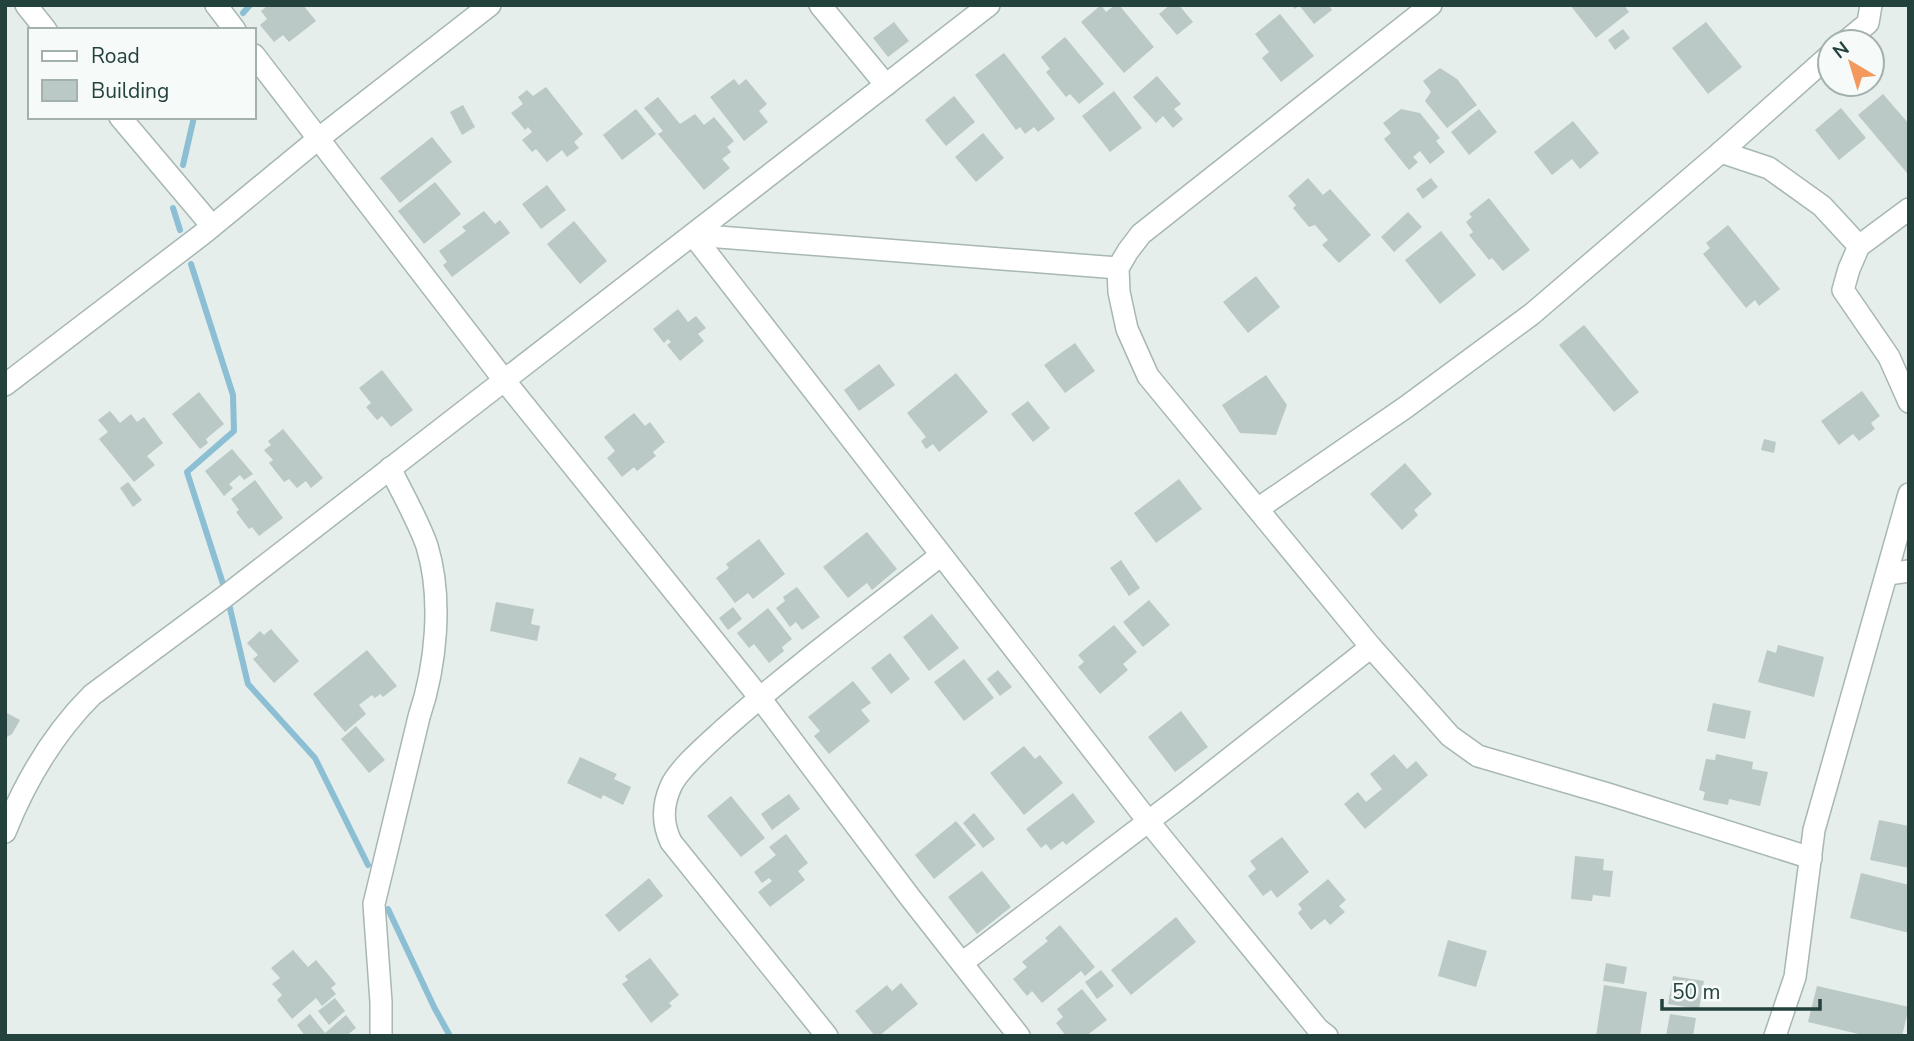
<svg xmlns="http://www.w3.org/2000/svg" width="1914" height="1041" viewBox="0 0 1914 1041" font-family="'Nunito Sans',sans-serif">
  <rect width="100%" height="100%" fill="#e5eeeb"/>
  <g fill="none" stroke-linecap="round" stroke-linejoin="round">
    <g stroke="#8cbed4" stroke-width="6">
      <path d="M243,13l7,-8"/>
      <path d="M183,165l11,-48"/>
      <path d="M173,208l7,22"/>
      <path d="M191,264l42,131 1,36 -47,41 38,118"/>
      <path d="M228,600l20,84 67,74 53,107"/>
      <path d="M388,909l46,98 16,29"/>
    </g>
  </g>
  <g fill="#bac9c5">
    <path d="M268,5h35l13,16 -27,21 -6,-7 -9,7 -14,-17 7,-6 -6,-8z"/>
    <path d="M1101,5l5,7 9,-7h4l35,42 -30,26 -43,-51z"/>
    <path d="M1170,5h9l14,17 -16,13 -18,-21z"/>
    <path d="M1292,5h37l3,5 -18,14 -15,-19 -4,4z"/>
    <path d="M1570,5h54l5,7 -33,26z"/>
    <path d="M1280,14l34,42 -33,26 -19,-24 7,-6 -14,-18z"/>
    <path d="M894,22l15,19 -21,16 -15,-19z"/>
    <path d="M1706,22l36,45 -34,27 -36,-46z"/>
    <path d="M1623,29l7,9 -15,12 -7,-10z"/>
    <path d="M1065,37l39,47 -25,20 -9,-10 -4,3 -20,-25 4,-3 -9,-12z"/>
    <path d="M1004,53l51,66 -17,13 -4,-5 -9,7 -5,-7 -4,3 -41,-55z"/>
    <path d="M1440,68l17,11 20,26 -30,23 -22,-27 6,-9 -8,-11z"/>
    <path d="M1157,76l24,28 -7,5 9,10 -10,9 -10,-12 -7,7 -23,-26z"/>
    <path d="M734,79l5,6 7,-6 21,25 -8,7 9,11 -24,19 -34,-44z"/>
    <path d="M546,87l37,47 -9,8 5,6 -12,9 -5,-7 -15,12 -11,-13 -4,3 -10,-12 10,-8 -4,-5 -3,3 -14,-17 12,-9 -5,-7 9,-7 6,6z"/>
    <path d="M1114,91l28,37 -32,24 -28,-36z"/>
    <path d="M1883,94l26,30 -2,49 -49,-58z"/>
    <path d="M954,96l21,26 -29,24 -21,-26z"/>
    <path d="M658,97l22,27 15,-10 9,11 10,-8 20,24 -7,6 4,5 -9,7 8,9 -26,22 -46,-56 5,-3 -19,-23z"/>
    <path d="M463,105l12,22 -13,8 -12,-23z"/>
    <path d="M1841,108l25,30 -27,22 -24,-30z"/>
    <path d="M636,109l20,25 -34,26 -19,-25z"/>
    <path d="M1401,109l19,4 20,25 -4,3 9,11 -15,12 -10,-13 -7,6 5,5 -9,8 -25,-31 7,-6 -8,-10z"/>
    <path d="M1479,109l18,23 -28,23 -18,-23z"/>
    <path d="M1573,121l26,32 -19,16 -8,-10 -20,16 -18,-23z"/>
    <path d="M983,133l21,25 -28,24 -21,-25z"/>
    <path d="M432,137l20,25 -52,41 -20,-25z"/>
    <path d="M1308,178l15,17 7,-6 41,46 -32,28 -17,-18 6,-5 -13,-15 -6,2 -16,-19 3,-3 -8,-9z"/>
    <path d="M1431,178l7,9 -15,12 -7,-10z"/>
    <path d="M435,182l26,32 -37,30 -26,-33z"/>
    <path d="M547,185l19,25 -25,19 -19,-25z"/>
    <path d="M1489,198l41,52 -27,21 -11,-13 -3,2 -20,-25 4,-3 -7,-10 6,-5 -3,-3z"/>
    <path d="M484,211l11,13 5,-4 10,13 -58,44 -9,-12 4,-3 -8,-11 27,-20 -4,-4z"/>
    <path d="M1408,212l14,15 -28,25 -13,-15z"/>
    <path d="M574,221l33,40 -27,23 -33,-40z"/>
    <path d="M1728,225l52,64 -21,17 -4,-6 -9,8 -43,-54 7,-6 -4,-5z"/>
    <path d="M1441,231l35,44 -36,29 -35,-44z"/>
    <path d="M1256,276l24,31 -32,26 -25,-31z"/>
    <path d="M678,309l10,13 8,-6 10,12 -8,6 6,7 -24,20 -13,-16 4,-3 -3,-3 -4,4 -11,-14z"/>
    <path d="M1584,325l55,67 -25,20 -55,-67z"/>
    <path d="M1075,343l20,28 -30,22 -21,-28z"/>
    <path d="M879,364l16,21 -36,26 -15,-21z"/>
    <path d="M382,370l31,40 -22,17 -9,-11 -5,4 -11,-13 5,-4 -12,-15z"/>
    <path d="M956,373l32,39 -49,40 -6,-8 -7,5 -5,-8 5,-4 -19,-24z"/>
    <path d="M1266,375l21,30 -11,30 -36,-2 -18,-28z"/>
    <path d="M1862,391l18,25 -9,7 4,6 -16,12 -6,-7 -14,11 -18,-24z"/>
    <path d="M199,392l25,32 -18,15 2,4 -8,6 -28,-35z"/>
    <path d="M1028,401l22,27 -17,14 -22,-28z"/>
    <path d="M110,411l10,12 11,-9 6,8 7,-5 19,26 -16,13 8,9 -21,17 -35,-43 9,-7 -10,-12z"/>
    <path d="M634,413l11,13 5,-4 15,20 -12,10 3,4 -19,15 -3,-4 -12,10 -15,-19 8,-7 -11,-14z"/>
    <path d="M283,429l40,49 -12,10 -5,-7 -9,7 -8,-9 -5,3 -15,-19 4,-3 -9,-10 7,-5 -3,-4z"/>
    <path d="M1764,439l12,3 -2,11 -13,-3z"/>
    <path d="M232,449l21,25 -9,6 -4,-5 -11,9 4,4 -9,8 -19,-25z"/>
    <path d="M1405,463l27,31 -18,16 4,5 -16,15 -32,-36z"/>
    <path d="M1179,479l23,30 -46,34 -22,-30z"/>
    <path d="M255,480l28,38 -24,18 -7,-9 -3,2 -13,-17 3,-2 -8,-11z"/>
    <path d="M128,482l14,18 -9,7 -13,-19z"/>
    <path d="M867,532l30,37 -25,21 -5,-7 -19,15 -25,-31z"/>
    <path d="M759,539l26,35 -32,25 -5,-6 -13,10 -19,-25 13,-10 -3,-4z"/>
    <path d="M1121,560l19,28 -11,8 -19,-28z"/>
    <path d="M797,587l23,30 -18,13 -6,-8 -6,5 -14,-19 9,-7 -2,-4z"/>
    <path d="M1149,600l21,25 -27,22 -20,-25z"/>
    <path d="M496,602l38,7 -3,15 9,2 -3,15 -47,-10z"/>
    <path d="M733,607l9,12 -14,11 -9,-12z"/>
    <path d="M768,608l24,31 -10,8 2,4 -15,12 -15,-19 -5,4 -12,-15z"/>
    <path d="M932,614l27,34 -30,23 -26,-34z"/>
    <path d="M1114,625l23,27 -14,12 5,6 -28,24 -22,-27 6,-5 -6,-7z"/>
    <path d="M271,629l28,32 -25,22 -21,-24 5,-4 -11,-12 13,-12 4,4z"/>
    <path d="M1778,645l46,12 -10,40 -56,-15 9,-32 9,3z"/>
    <path d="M367,650l30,36 -14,11 -3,-3 -5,4 -3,-3 -13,10 7,9 -21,18 -32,-38z"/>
    <path d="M890,653l20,26 -19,15 -20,-26z"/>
    <path d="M964,659l30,39 -30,23 -30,-39z"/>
    <path d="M998,670l14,17 -12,9 -13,-17z"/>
    <path d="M853,681l18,22 -10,7 9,11 -41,33 -15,-18 6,-5 -12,-14z"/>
    <path d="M1713,703l38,8 -6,28 -38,-8z"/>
    <path d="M1181,711l27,36 -33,25 -27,-35z"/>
    <path d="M5,712l15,8 -8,14 -7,4z"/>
    <path d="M356,726l29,34 -16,13 -28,-34z"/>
    <path d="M1024,746l11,13 5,-4 23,28 -39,32 -34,-42z"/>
    <path d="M1394,754l13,15 9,-8 12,14 -63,54 -21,-25 14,-12 8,10 16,-13 -12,-15z"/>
    <path d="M1716,754l37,8 -1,7 16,3 -8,34 -31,-7 -1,6 -25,-5 2,-8 -6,-2 7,-31 9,1z"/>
    <path d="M580,757l37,17 -3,5 17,8 -8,18 -20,-10 -2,4 -34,-16z"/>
    <path d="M1073,793l22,29 -29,23 -3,-4 -12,9 -5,-6 -5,4 -15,-19z"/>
    <path d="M789,794l11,15 -28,21 -11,-16z"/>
    <path d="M731,796l34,42 -24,19 -34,-41z"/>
    <path d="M974,813l21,26 -12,9 -20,-25z"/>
    <path d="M1879,820l30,6v42l-39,-8z"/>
    <path d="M956,821l20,24 -42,34 -19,-24z"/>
    <path d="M786,834l22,29 -10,8 7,9 -35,27 -12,-15 14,-11 -3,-3 -7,5 -8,-11 22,-17 -7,-8z"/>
    <path d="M1282,837l27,35 -32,26 -6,-8 -8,6 -15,-20 8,-7 -6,-8z"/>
    <path d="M1575,856l29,3 -1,11 10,1 -3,26 -17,-2 -1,6 -21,-2z"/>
    <path d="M982,871l29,36 -34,27 -29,-37z"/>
    <path d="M1861,873l48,12v48l-59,-15z"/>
    <path d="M649,878l14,18 -44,36 -14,-17z"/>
    <path d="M1328,879l18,21 -7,6 6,6 -15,13 -5,-6 -14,11 -13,-17 4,-4 -4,-5z"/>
    <path d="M1176,917l20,25 -65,53 -20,-25z"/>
    <path d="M1060,925l35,42 -10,9 -4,-5 -39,32 -10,-12 -5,5 -14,-17 14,-12 -5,-5 26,-21 -3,-3z"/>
    <path d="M1448,940l39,11 -11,36 -38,-11z"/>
    <path d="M293,950l15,17 8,-7 20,24 -5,4 5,6 -14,12 -6,-8 -24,21 -15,-19 5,-5 -10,-11 8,-6 -9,-10z"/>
    <path d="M650,958l29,37 -10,8 3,3 -21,17 -29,-39 6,-4 -3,-4z"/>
    <path d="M1606,963l21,4 -3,17 -21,-3z"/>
    <path d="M1101,970l13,16 -17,13 -12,-17z"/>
    <path d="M1673,976l31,5 -5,28 -31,-5z"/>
    <path d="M901,983l17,21 -39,32h-4l-20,-25 32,-26 5,6z"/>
    <path d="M1604,985l43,7 -7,44h-44z"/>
    <path d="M1817,986l92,21 -7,29h-35l-59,-14z"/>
    <path d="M1082,989l25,31 -21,16h-20l-10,-13 7,-6 -6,-8z"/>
    <path d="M335,998l10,13 -16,14 -11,-14z"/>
    <path d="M310,1014l15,19 21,-18 10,13 -10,8h-41l-8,-11z"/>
    <path d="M1670,1014l26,4 -3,18h-27z"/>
  </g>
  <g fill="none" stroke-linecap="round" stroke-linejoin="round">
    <g stroke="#a7b7b3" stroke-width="24">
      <g id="minor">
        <path d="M26,5l20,25"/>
        <path d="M216,5l19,25"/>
        <path d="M820,5l66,80"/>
        <path d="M1431,5l-290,229 -13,17 -10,17 1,24 8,37 21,47 223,271 79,89 28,20 130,38 203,64"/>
        <path d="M1845,42l23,-19 3,-18"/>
        <path d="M254,55l250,325 256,318 149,198 110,140"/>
        <path d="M120,117l92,109"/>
        <path d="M1721,152l48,16 53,38 37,40"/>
        <path d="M1909,209l-50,37 -10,23 -6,21 46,67 20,45"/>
        <path d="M693,235l455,586 170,208 9,7"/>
        <path d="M693,235l425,33"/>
        <path d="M5,385l199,-152 114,-94 172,-134"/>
        <path d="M1259,508l147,-101 126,-93 189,-162 109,-97"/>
        <path d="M1888,574l21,-3"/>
        <path d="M5,832c20,-50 49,-99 87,-137l135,-100 762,-590"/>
        <path d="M962,963l225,-171 184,-145"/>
        <path d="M381,1036v-34l-7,-98 45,-187c17,-51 24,-118 8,-171 -9,-26 -25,-53 -37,-78"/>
        <path d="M827,1036l-156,-194c-9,-19 -9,-36 0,-56 8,-18 39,-44 54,-58 69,-61 144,-116 216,-173"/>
        <path d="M1775,1036l20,-59 19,-147 95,-336"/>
      </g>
    </g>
    <use href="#minor" stroke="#fff" stroke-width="21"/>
  </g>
  <rect width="1914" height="1041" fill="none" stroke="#23413d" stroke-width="14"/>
  <rect x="28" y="28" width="228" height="91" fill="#f6faf9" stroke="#a2b0ae" stroke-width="2"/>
  <rect x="42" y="51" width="35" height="10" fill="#ffffff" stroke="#a2b0ae" stroke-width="2"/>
  <text x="91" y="63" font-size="21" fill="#23413d">Road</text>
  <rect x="42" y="80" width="35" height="21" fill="#bac9c5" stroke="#a2b0ae" stroke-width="2"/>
  <text x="91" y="98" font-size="21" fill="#23413d">Building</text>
  <g transform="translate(1851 63) rotate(322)"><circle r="33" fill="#f6faf9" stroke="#a2b0ae" stroke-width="2"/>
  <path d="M0-5L12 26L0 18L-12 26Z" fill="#f4995d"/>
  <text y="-10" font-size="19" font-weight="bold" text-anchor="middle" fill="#23413d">N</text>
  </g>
  <path d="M1662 999v10h158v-10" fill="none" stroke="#23413d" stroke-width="3.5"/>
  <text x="1672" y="999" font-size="21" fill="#23413d" stroke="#f6faf9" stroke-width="5" paint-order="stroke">50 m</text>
</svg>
